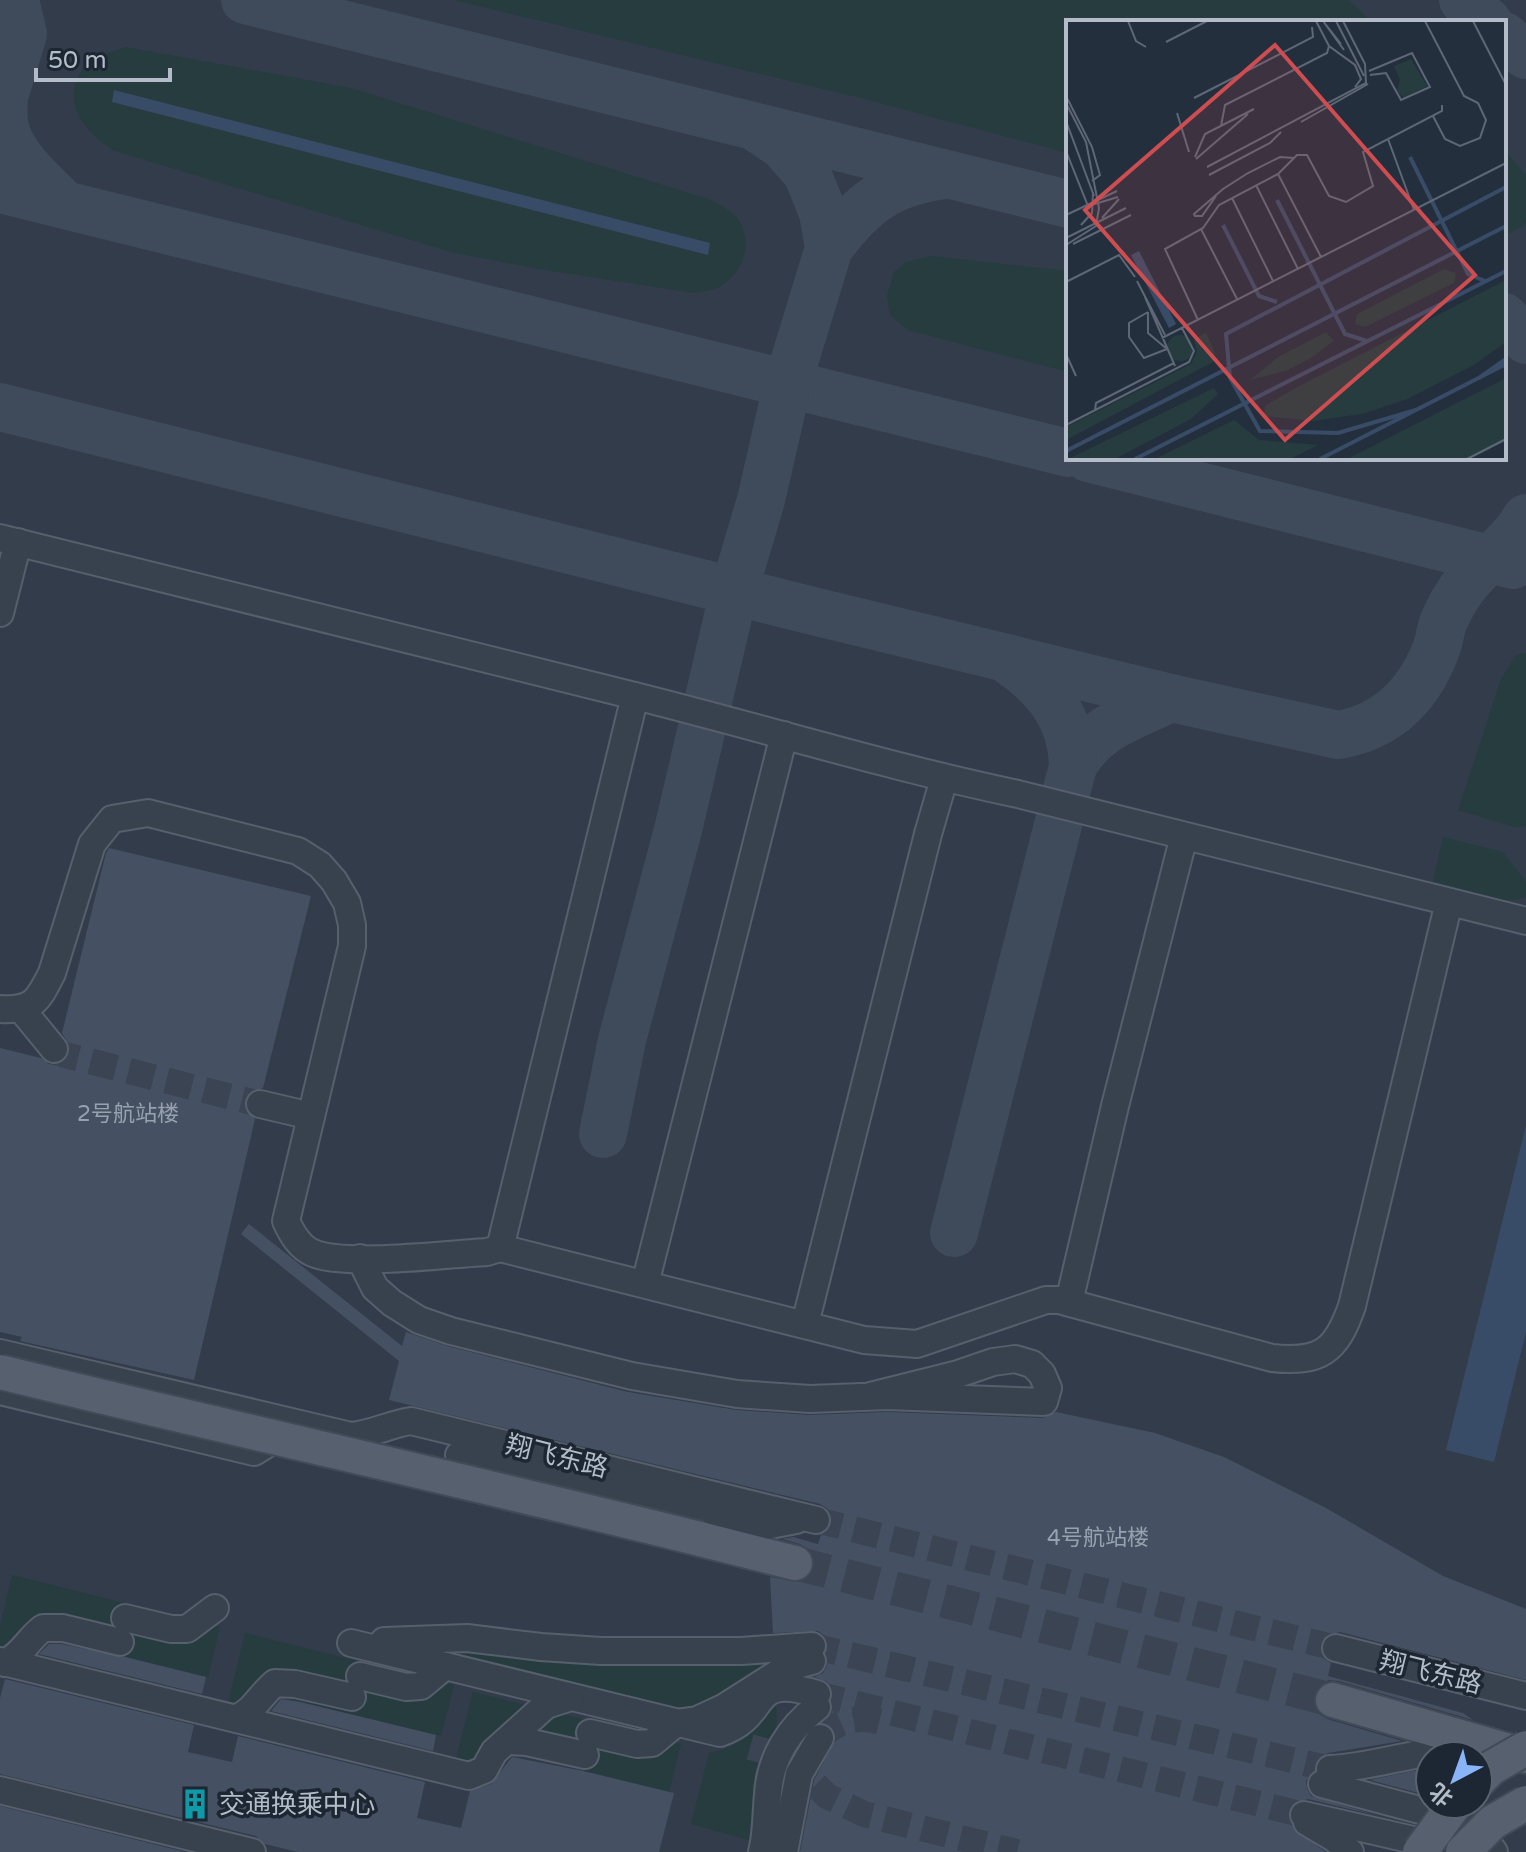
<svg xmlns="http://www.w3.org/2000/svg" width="1526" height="1852" viewBox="0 0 1526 1852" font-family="'Varela Round','Noto Sans SC',sans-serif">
  <rect width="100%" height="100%" fill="#242f3e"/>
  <path fill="#323c4b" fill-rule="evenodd" d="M0,0h1526v1852h-1526zM1068,22h436v436h-436zM1430,1756h48v48h-48z"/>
  <g fill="#263c3f">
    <path d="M454,0h894l24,22h-304v131l-207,-55z"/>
    <path d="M126,47l225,41 360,112c8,5 20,10 26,18 17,23 7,56 -18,69 -7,4 -17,4 -25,6l-161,-25 -82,-16 -336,-101c-27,-17 -55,-44 -34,-79 9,-14 30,-20 45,-25z"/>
    <path d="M1504,150l22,25v45l-2,6 -20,10z"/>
    <path d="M931,256l137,15v101l-160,-42 -18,-15 -3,-19 7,-24 12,-10z"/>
    <path d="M1526,653v173l-12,1 -56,-17 43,-131 15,-24z"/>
    <path d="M1443,837l60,15 23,30v15l-11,3h-12l-70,-19z"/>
    <path d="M12,1575l208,52 -12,50 -189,-47 -5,18 -14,4v-26z"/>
    <path d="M245,1633l209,52 -13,51 -191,-47 -4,15 -19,3z"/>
    <path d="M472,1649l298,10 1,10 -65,37 -36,8 -252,-63z"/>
    <path d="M473,1692l208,52 -12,48 -187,-47 -5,16 -9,4 -13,-3z"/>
    <path d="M776,1700l1,36 -22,33 -6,71 -58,-16 18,-71c43,-9 41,-25 67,-53z"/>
  </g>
  <g fill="#394c67">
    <path d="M114,90l596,153 -2,12 -596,-153z"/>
    <path d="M1526,1125v207l-32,130 -48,-12z"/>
  </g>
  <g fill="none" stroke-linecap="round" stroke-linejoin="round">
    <g stroke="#3f4a5a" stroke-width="48">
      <path d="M245,0l823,204"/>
      <path d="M1463,0l25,22"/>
      <path d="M1504,36l22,19"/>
      <path d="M4,95c0,9 -1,18 0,27 4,33 39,61 61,83"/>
      <path d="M0,110l23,-76 -8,-34"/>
      <path d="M0,189l1068,264"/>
      <path d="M829,248c33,-45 59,-65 115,-73"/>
      <path d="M1504,317l22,23"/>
      <path d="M0,407l813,204 358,87 167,37c48,-8 79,-38 97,-83 4,-9 5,-20 8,-29 5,-12 11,-23 18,-33 19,-28 47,-41 65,-72"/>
      <path d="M1088,458l425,107"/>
      <path d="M1073,766c22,-40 59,-49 98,-68"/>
      <path d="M603,1134l19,-94 56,-210 56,-239 27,-91 27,-118 41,-134 -6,-35 -16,-40 -24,-27 -28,-19"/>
      <path d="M954,1233l119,-467c-1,-48 -26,-79 -64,-105"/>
    </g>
  </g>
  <g fill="#455162">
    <path d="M109,848l202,48 -48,192 -14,5 -4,7v9l10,10 -61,261 -174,-39 2,-4 -22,-5v-284l41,10 8,6 8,1 12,-10 1,-9 -8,-13 44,-180z"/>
    <path d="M249,1224l153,122 4,-14 41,14 181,46 108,18 73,5 78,-3 156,6 13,-6 99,21 69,24 102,51 117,68 83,33v71l-186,-48 -15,4 -4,7 -1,9 4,7 7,4 -3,13 135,37 10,7 -134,-39 -10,-1 -9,5 -6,10v11l5,8 8,5 75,22 -74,12 -12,9 -2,9 -8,10 1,8 4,7 68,20 -71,-17 -15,5 -5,8 6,18 32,22h-526l14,-72 22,-41 -3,-10 -10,-6 9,-11v-23l-5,-7 -13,-5 9,-4 4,-7 1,-22 -3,-8 -7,-5 -45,2 -3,-56 30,5 10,-6 4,-9v-9l-5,-9 -9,-5 -18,-5 11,-2 25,7 3,-9 10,-10v-9l-3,-7 -8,-5 -431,-104 10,-39 -158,-127z"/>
    <path d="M49,1644h12l64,13 81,20 -4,17 -163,-40z"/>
    <path d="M5,1679l189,46 -6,27 44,10 6,-26 187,46 -8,36 44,10 9,-37 21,-7 21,-27 71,14 91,22 -15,59h-361l-33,-8 -9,-8 -256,-62v-76z"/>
    <path d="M281,1699l19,3 136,33 -3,16 -162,-40z"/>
    <path d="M1430,1768v28l-60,-16 38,-8z"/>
    <path d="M0,1806l185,46h-185z"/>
  </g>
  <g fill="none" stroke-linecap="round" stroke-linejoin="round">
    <g stroke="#3a4453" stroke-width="26" stroke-dasharray="26 13" stroke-linecap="butt">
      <path d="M54,1049l11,6 195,49"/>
      <path d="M816,1520l520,128"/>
      <path d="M812,1646l518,123"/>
      <path d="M817,1694l487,121"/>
      <path d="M820,1738c18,-18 37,-23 62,-16"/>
      <path d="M750,1747l33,9 11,7 33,33 37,18 153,38"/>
    </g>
    <path stroke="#3a4453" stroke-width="34" stroke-dasharray="34 17" stroke-linecap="butt" d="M795,1563l538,137"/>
    <g stroke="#565f6c" stroke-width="30">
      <g id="minor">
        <path d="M0,538l635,158"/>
        <path d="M0,613l18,-71"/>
        <path d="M0,1009c33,2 38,-8 52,-36l40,-129 20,-25 36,-6 150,38 22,14 14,16 13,22 5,22v21l-66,275c6,13 14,27 27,32 32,14 135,1 174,-1l13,-4 135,-552c128,32 254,71 383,98l508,127"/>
        <path d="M22,1010l32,39"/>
        <path d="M260,1104l51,12"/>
        <path d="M500,1248l364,92 53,4 129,-44h13l213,58c48,5 64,-6 80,-52l97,-404"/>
        <path d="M360,1258l15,30 17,15 27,17 32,11 181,45 105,18 73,5 77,-3 157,6 4,-14 -6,-14 -10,-10 -17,-5 -22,3 -35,12 -88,22"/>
        <path d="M645,1284l139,-549"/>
        <path d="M1069,1302l46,-196 69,-270"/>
        <path d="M805,1324l123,-490 16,-55"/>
        <path d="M0,1353l351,83c22,-2 39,-12 60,-15l405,99"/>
        <path d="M0,1391l254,61 31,-19"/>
        <path d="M459,1455l277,68 29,3 31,-6"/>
        <path d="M125,1618l46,11h16l28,-21"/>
        <path d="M384,1641l83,-3 74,9 60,4h140l71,-5"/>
        <path d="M351,1643l369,90c53,-18 25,-61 97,-39"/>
        <path d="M1336,1648l190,48"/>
        <path d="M0,1661l469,115 15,-6 10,-18 52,-47 25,-8"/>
        <path d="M5,1663c17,-8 23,-24 38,-35h20l57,14"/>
        <path d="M360,1676l46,11 15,-1 24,-20"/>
        <path d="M237,1718c18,-8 23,-23 38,-35l20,1 57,13"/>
        <path d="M590,1733l47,11 15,-1 24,-20 21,-3 28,-13 61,-39 26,-7"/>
        <path d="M508,1741l19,1 58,13"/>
        <path d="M1330,1769c50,-2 100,-24 150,-20"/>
        <path d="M1322,1784l139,37 16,9 17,22"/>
        <path d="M0,1790l252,62"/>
        <path d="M1304,1815l162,37"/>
        <path d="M1307,1822l27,16 16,14"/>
        <path d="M762,1852c5,-19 4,-39 6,-58 2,-35 21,-66 49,-87"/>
        <path d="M784,1852l15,-78 21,-36"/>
      </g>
    </g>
    <g stroke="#414a57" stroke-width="38">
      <g id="major">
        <path d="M700,1539l95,24"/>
        <path d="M1333,1700l193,56"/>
      </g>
    </g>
    <use href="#minor" stroke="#38414e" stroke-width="26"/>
    <use href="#major" stroke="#56606e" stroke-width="34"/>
    <g stroke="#414a57" stroke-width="38" stroke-linecap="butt">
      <g id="major-bridge">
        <path d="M0,1372c233,57 468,109 700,167"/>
        <path d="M1478,1781l13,-13 35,-20"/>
        <path d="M1420,1852l35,-48"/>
        <path d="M1463,1852l30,-30 33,-19"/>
      </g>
    </g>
    <use href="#major-bridge" stroke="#56606e" stroke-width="34"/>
  </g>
  <defs>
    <g id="building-bare" transform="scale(2.4)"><path d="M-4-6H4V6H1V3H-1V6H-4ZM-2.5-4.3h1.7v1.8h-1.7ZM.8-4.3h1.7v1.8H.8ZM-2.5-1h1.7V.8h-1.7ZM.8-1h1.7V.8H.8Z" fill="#0f9aa8" stroke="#1d2633" stroke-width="2.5" paint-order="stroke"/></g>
  </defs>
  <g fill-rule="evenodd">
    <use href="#building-bare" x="195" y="1804"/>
  </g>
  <g text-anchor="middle" stroke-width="7" stroke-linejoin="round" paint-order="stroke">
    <g font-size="22" fill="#98a1af">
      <text x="128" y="1121">2号航站楼</text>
      <text x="1098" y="1545">4号航站楼</text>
    </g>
    <g font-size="26" fill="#b4bcc9" stroke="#1d2633">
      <text transform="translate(557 1456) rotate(14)" y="9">翔飞东路</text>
      <text transform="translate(1431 1672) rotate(14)" y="9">翔飞东路</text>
    </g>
    <g font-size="26" fill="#b4bcc9" stroke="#1d2633" text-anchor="start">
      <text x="219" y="1813">交通换乘中心</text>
    </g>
  </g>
  <g transform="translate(1066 20)">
    <rect width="440" height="440" fill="#242f3e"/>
    <path d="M345,39l16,27 -23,12 -7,-7 3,-11 -6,-14zM378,249l12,4 -2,10 -89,44 -10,-3 2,-10zM440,260v62l-32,23 -67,34 -45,15 -49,7 -50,-5 3,-11 33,-19zM140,312l9,21 -2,9 -147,78v-13l125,-63 6,-12 -3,-12zM260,312l8,9 -23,17 -25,13 -36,9 28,-23zM101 328a13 13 0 1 1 26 0a13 13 0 1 1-26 0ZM440,358v63l-36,18h-123zM148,368l4,6 -27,25 -76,40h-47zM168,400l25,20 59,5 -28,14h-135z" fill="#263c3f"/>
    <path d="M73,231l37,73 -7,4 -38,-73z" fill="#394c67"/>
    <path fill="none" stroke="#394c67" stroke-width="4" d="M344,137l58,117 17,7M211,180l68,134 22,7M157,205l36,71 18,6M413,358l27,-19M350,390l-78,23 -78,-2 -30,-53 -4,-44 280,-147M0,431l440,-225M69,439l371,-188M254,439l186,-95"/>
    <path fill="none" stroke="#5e6776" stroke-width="2" d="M62,1l8,20 10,6M250,1l13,25 26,19 6,14 -6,8M257,1l21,29M257,1l18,23M270,1l28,55M359,1l39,75 14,7 8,17 -6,18 -20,8 -15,-7 -12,-23M407,1l33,64M100,22l41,-21M303,51l43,-18 18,34 -29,13 -15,-27 -16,2M0,76l26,51 8,28 -8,6M128,78l119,-61 -1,-10M0,83l20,39 13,66 -3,18 -30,19M111,93l12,39M0,101l28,75M235,102l67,-38M155,106l4,-21 102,-52 2,-7M322,119l26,71M0,131l22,55 30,-9M129,137l10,-23 49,-25M130,139l52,-45M141,147l159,-84 -1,-19 -22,-43M143,155l61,-32 11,-11M190,165l42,84M150,176l-14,20h-7l-1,-2 29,-25 25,-16 32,-16 14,1M166,178l41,83M0,195l51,-24M36,198l17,-19M15,205l11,-12 1,-21M135,209l36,70M0,218l60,-30M7,224l58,-29M255,237l185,-94M71,261l28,54M0,262l53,-27 16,22M79,277l30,69M82,292l-19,11v14l15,21 23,-9M82,292v21l19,16M132,300l-33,-71 38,-21 16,-23 59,-31M96,318l159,-81 -43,-83 19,-19h10l22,41 17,6 27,-16 -10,-34 79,-41v-6M0,334l10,22M29,390l1,-7 78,-40M0,405l123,-63 5,-11 -12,-23M401,439l39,-20"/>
    <path fill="#ce4d50" fill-opacity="0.15" stroke="#ce4d50" stroke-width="4" d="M209,25l200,230 -190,165 -200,-230z"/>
    <rect width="440" height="440" fill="none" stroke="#b4bcc9" stroke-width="4"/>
  </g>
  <g transform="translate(1454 1780) rotate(221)"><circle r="38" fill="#1d2633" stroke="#59626f" stroke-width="2"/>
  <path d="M0-6L14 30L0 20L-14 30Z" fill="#8ab4f8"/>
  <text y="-12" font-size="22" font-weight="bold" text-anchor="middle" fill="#b4bcc9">北</text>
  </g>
  <path d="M36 68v12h134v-12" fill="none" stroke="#b4bcc9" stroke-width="4"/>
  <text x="48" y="68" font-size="24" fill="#b4bcc9" stroke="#1d2633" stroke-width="6" paint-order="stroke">50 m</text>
</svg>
